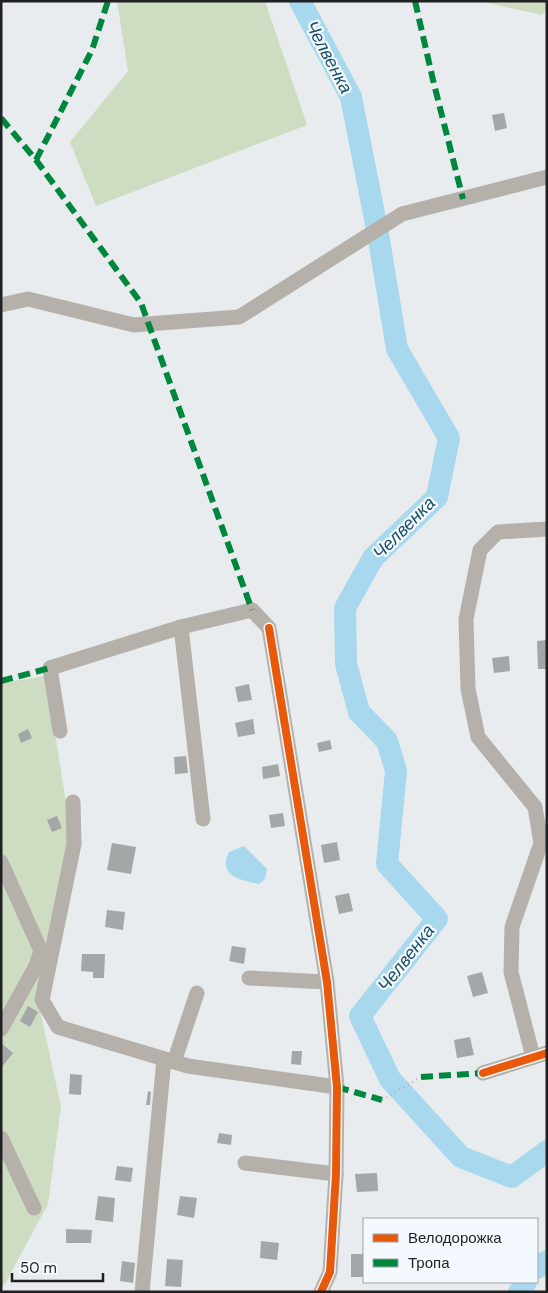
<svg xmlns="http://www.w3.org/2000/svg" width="548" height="1293" viewBox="0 0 548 1293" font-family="'DM Sans',sans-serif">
  <rect width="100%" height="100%" fill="#e9ecee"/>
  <g fill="#cedcc2">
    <path d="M117,1h148l42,124 -211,81 -26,-64 58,-71z"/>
    <path d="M488,1h59v7l-5,7 -54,-12z"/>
    <path d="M46,676l25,158 -32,171 22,102 -13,97 -43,80 -4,1v-602z"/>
  </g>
  <path fill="#a8d8ee" d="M244,846l23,23 -2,10 -6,5c-18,-4 -42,-8 -30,-32z"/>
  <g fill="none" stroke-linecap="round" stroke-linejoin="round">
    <g stroke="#a8d8ee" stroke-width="22">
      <path d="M300,1l51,96 27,137 19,115 52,89 -12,59 -64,61 -28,50 1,56 13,48 28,29 9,30 -9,93 50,55 -77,97 30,63 71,78 51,20 35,-26"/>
      <path d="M537,1268l10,-7"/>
      <path d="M519,1292l7,-10"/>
    </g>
  </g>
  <g fill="#a4a7a8">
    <path d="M504,113l3,15 -12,3 -3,-16z"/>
    <path d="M547,640v29h-9l-1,-28z"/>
    <path d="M509,656l1,15 -16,2 -2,-15z"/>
    <path d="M249,684l3,16 -14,2 -3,-15z"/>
    <path d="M253,719l2,15 -17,3 -3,-14z"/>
    <path d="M28,729l4,9 -11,5 -3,-9z"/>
    <path d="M330,740l2,9 -13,3 -2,-9z"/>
    <path d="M186,756l2,17 -13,1 -1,-17z"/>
    <path d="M278,764l2,12 -17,3 -1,-12z"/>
    <path d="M283,813l2,13 -14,2 -2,-13z"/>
    <path d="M57,816l5,12 -10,4 -5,-12z"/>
    <path d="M337,842l3,18 -16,3 -3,-18z"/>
    <path d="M112,843l24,4 -5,27 -24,-4z"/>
    <path d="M349,893l4,18 -14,3 -4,-18z"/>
    <path d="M107,910l18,2 -2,18 -18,-3z"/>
    <path d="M232,946l14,2 -2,16 -15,-3z"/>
    <path d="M82,954h23l-1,24h-11v-6l-12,-1z"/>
    <path d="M482,972l6,21 -15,4 -6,-21z"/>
    <path d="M28,1006l10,6 -8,15 -10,-6z"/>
    <path d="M470,1037l4,18 -17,3 -3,-18z"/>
    <path d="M1,1043l12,10 -12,15z"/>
    <path d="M292,1051h10l-1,14 -10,-1z"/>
    <path d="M70,1074l12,1 -1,20 -12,-1z"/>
    <path d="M148,1091l3,1 -1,13h-4z"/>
    <path d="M219,1133l13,2 -1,10 -14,-2z"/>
    <path d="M117,1166l16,2 -2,14 -16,-2z"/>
    <path d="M377,1173l1,18 -21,1 -2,-18z"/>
    <path d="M98,1196l17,2 -2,24 -18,-2z"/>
    <path d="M180,1196l17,2 -3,20 -17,-3z"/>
    <path d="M66,1229l26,1 -1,13h-25z"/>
    <path d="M261,1241l18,2 -2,17 -17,-2z"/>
    <rect x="351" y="1254" width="13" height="23"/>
    <path d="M167,1259l16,1 -2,27 -16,-1z"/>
    <path d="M122,1261l13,2 -2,20 -13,-2z"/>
  </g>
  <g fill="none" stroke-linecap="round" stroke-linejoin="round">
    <path stroke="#b4b3af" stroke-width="2.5" stroke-dasharray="1 4" stroke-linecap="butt" d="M382,1100l39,-23"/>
    <g stroke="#b5b1aa" stroke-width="15">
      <path d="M1,305l27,-6 106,26 105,-8 163,-103 145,-37"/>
      <path d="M181,627l22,192"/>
      <path d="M60,731l-10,-63 131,-41 71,-17 17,18 58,354 10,105 -1,87 -6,98 -9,20"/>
      <path d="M73,802l1,42 -32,156 16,27 130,39 149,21"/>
      <path d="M1,862l40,89 -5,15 -35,63"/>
      <path d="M249,978l78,4"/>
      <path d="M533,1057l-22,-85 1,-45 29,-84 -6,-36 -57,-70 -10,-48 -2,-70 14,-69 18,-18 49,-3"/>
      <path d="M174,1062l23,-69"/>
      <path d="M483,1073l64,-20"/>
      <path d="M1,1138l33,70"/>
      <path d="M245,1163l91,11"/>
      <path d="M142,1292l22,-233"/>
    </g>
    <g stroke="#00873e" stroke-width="6" stroke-dasharray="12 6" stroke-linecap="butt">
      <path d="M415,1l18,79 30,119"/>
      <path d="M1,118l35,42 105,143 111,307"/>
      <path d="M36,160l56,-110 16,-49"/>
      <path d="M1,681l49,-13"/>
      <path d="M421,1077l62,-4"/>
      <path d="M337,1087l45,13"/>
    </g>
    <g stroke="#f3f9fe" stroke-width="11">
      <g id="cycleway">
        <path d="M269,628l58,354 10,105 -1,87 -6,98 -9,20"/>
        <path d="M483,1073l64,-20"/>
      </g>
    </g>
    <use href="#cycleway" stroke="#e8590c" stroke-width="8"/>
  </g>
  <g text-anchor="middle" stroke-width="4.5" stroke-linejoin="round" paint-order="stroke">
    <g font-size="18" font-style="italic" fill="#1a5065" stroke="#f3f9fe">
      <text transform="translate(329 57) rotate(62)" y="6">Челвенка</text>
      <text transform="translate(404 528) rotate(-45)" y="6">Челвенка</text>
      <text transform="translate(406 958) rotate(-52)" y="6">Челвенка</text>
    </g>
  </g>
  <rect width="548" height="1293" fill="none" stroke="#1f2123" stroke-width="5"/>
  <rect x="363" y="1218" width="175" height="65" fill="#f3f9fe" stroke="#9ea3a6"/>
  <rect x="373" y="1234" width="25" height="8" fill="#e8590c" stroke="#9ea3a6"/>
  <text x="408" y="1243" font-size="15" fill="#1f2123">Велодорожка</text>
  <rect x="373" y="1259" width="25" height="8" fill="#00873e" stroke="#9ea3a6"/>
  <text x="408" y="1268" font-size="15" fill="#1f2123">Тропа</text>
  <path d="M12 1273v8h91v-8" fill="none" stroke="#1f2123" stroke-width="2.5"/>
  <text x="20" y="1273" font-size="15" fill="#1f2123" stroke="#f3f9fe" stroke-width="4" paint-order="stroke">50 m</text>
</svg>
